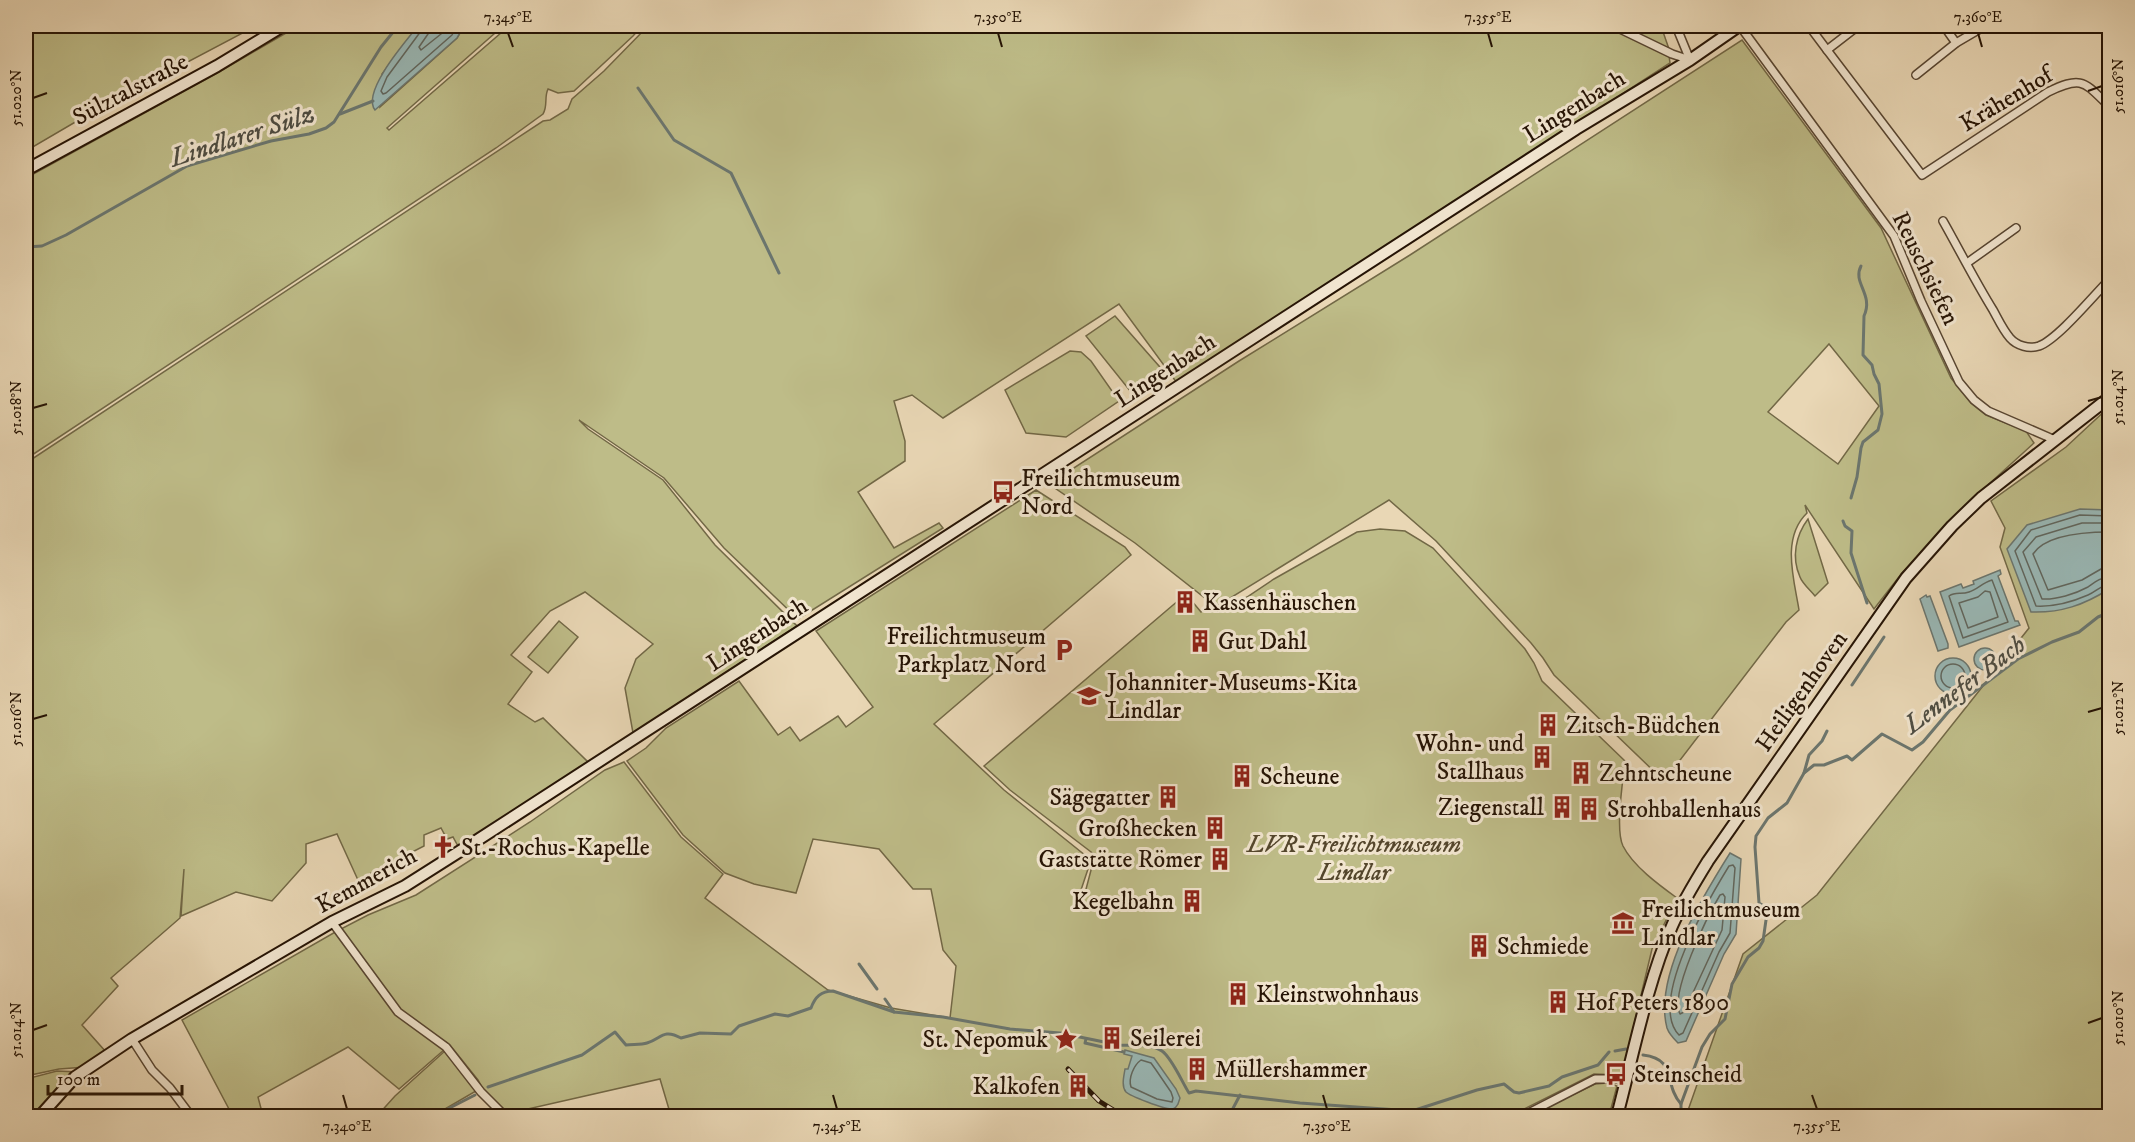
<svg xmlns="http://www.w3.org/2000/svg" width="2135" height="1142" viewBox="0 0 2135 1142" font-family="'IM FELL DW Pica',serif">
  <rect width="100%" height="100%" fill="#e9d7b5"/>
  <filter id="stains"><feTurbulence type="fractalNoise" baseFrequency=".00333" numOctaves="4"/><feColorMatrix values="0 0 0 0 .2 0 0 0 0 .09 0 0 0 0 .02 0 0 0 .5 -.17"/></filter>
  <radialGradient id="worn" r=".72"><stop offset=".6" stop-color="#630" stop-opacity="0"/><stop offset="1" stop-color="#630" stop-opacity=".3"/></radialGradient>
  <g fill="#bebc88" stroke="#726846" stroke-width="1.5" fill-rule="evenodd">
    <path d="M26,26h230l-167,88 -63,37z"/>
    <path d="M298,26h120l-36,48 -2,33 77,-69 7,-12h39l-116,102 2,2 120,-104h133l-9,10 -59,55 -16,2 -10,-4c-4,8 0,17 -5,25l-47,34 -470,311v-281l193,-106z"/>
    <path d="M648,26h961l60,30 1,7 -493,320 -58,-79 -176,114 -31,-23 -18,6 11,40v20l-47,31 36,56 45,-25 4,5 -145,91 -74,-71 -60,-70 -85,-58 9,9 75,51 52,65 82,81 -164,107 -8,-45 11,-29 17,-15 -68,-52 -35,19 -39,44 21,17 -24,32 27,18 8,-4 46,45 -130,85 -6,-11 -6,2 -6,-11 -17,7v11l-66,34 -21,-46 -31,10v19l-34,38 -36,-9 -55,24 3,-47 -4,49 -69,60 7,8 -36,39 24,27 -20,15 -27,2 -33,7v-613l517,-342 7,-1 18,-11 4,-10 32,-28z"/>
    <path d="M1621,26h40l8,23z"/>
    <path d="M1742,40l139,188 70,150 20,25 15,12 40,16 8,12 -56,51 -76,79 -28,36 -69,-104 2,8c-26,25 -13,66 -8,97l-13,12 -122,159 -110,-106 -11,-17 -12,-15 -95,-102 -47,-41 -170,105 -9,-3 -75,-59 -86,-59 190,-123 171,-106zM1829,344l50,62 -41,58 -70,-52z"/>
    <path d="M1115,316l51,58 -31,23 -49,-61z"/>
    <path d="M1070,351l11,1 10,9 28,40 -53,36 -40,-4 -21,-43z"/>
    <path d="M2109,407v709h-423l57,-162 74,-59 212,-267 -29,-81 5,-19 -14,-27 75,-54z"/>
    <path d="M1036,490l89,57 6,8 -197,169 70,66 87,70 -11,33h5l10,-38 -85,-65 -26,-24 202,-172 15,18 6,-4 13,4 27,-15 27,-18 83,-47 23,-3 25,2 28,17 92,101 9,14 8,18 83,80c-2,20 -10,68 -2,85 10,20 36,39 54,52l-25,51 -30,126 -28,-1 -84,42h-839l-11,-37 -154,35 -22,-23 -6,-11 -28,-35 -51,-34 -60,-81 29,-15 48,-20 114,-73 75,-52 19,-8 57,75 42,37 -18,24 123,92 63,18 59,10 6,-52 -13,-16 -12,-61h-18l-34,-40 -66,-10 -17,54 -42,-9 -29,-11 -42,-38 -56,-74 19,-13 20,-20 73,-47 39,54 12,-8 10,14 38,-25 8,11 27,-20 -57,-76z"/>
    <path d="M1808,519l20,64 -13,13c-5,-6 -13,-13 -15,-19 -9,-20 -4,-42 8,-58z"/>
    <path d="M559,621l19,16 -30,36 -20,-16z"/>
    <path d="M337,931l50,69 58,49 -46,40 -51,-42 -90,50 5,19h-55l22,-5 -48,-91z"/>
    <path d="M446,1050l30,41 -43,25h-56l18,-20z"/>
    <path d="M57,1071l22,1 -42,44h-11v-37z"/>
    <path d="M1608,1083l9,3 -8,30h-81l67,-32z"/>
  </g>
  <g fill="#99b8b6" stroke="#6b766f" stroke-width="1.5">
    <path d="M418,26h46l-7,12 -82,72c-14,-18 31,-69 43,-84z"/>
    <path d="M2080,509l29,1v79c-25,16 -48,24 -78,23l-24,-63 20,-24z"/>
    <path d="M2000,570l1,4 -3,2 17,45h3l2,4 -61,22 -19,-55 21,-8 2,4 11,-4 -1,-3z"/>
    <path d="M1926,595l1,2 3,-1 18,48v4l-10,3 -18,-52z"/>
    <circle cx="1985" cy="659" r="11"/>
    <circle cx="1953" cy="676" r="18"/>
    <path d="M1730,853l11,6 -5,75 -12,20 -38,87 -8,2c-4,-4 -9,-9 -11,-15 -14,-52 36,-132 63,-175z"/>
    <path d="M1125,1050l29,8 22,31 4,9 -2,6c-2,3 -3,5 -7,5 -7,0 -41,-13 -45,-17 -5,-6 -2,-16 -1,-23h3l4,-13 -8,-2z"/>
  </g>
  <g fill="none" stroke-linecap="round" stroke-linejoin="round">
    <g stroke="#60665e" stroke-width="1.5">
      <path d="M422,26l-1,5 -34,46 -6,14 2,3 3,-1 66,-58 5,-9"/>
      <path d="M430,26l-2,8 -9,13 2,3 25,-20 2,-4"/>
      <path d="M2110,516l-30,-1 -49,15 -16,21 21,55c18,1 36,-4 52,-11 8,-3 13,-10 22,-11"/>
      <path d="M2110,523h-28l-46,14 -13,15 19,47c14,1 33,-5 46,-12 7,-5 13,-10 22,-10"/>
      <path d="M2110,532c-22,0 -64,2 -77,22l15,36 34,-10 19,-11 9,-1"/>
      <path d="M1992,580l16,42 -45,16 -14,-42c7,-5 12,-1 20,-4 9,-3 13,-9 23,-12z"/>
      <path d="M1985,591l5,1 8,25 -30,11 -9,-25 19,-6z"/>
      <circle cx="1953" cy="676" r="12"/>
      <path d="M1733,865l2,3 -5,65 -11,19 -36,81 -4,2c-32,-33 31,-138 50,-169z"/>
      <path d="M1723,894l2,3 -3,33 -38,82 -4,2c-11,-20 28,-99 40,-119z"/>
      <path d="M1141,1060l10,3 5,7 15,22 2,6 -1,4 -15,-3 -26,-12c-3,-9 3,-22 10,-27z"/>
    </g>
    <g stroke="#6b766f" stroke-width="3">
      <path d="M638,88l36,52 57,33 48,100"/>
      <path d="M340,114l33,-13"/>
      <path d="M26,247l16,-1 24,-11 121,-69 84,-25 38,-7 17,-6 8,-6 47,-75 17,-21"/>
      <path d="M26,276l5,-5 -1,-24"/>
      <path d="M1851,498l6,-21 4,-29 2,-6 15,-12 4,-16 -3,-30 -5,-10 -2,-9 -9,-10 1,-39c10,-22 -12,-33 -3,-50"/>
      <path d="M1843,521l2,5 7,5 -1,22 16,50"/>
      <path d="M1852,685l32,-48"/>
      <path d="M1804,773l5,-18 13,-14 5,-10"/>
      <path d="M859,964l18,25"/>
      <path d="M885,999l9,13 49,5 67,12 50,4 59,12c13,1 32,-2 43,6 10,7 20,31 27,42l7,-2 104,12 112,8 65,-21 27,-6 10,8 5,1 30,-7 13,-9 36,-12 11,-13"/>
      <path d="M1086,1039l-1,4 39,9"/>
      <path d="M1615,1051l11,-2"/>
      <path d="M1643,1055c35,4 20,29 38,49"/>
      <path d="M488,1087l94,-32 33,-23 11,13c6,-1 15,0 21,-2 14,-4 16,-15 34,-5l19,-5 31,1 8,-8 36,-12 13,2 23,-8c4,-11 10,-17 22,-17l61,21"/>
      <path d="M434,1116l41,-21"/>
      <path d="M1229,1116l11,-21"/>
      <path d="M1681,1116v-12l21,-57 8,-13 15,-15 7,-35 16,-27 11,-9 4,-7 4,-28 -2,-6 -6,-4 -4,-56 1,-11 12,-18 19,-15 17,-30 10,-8h10l23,-9 5,4 30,-26 30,16 11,-8 27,-32 68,-51 34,-17 27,-10 19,-15 12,-5"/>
    </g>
    <g stroke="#574531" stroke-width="10">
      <g id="street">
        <path d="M1614,26l58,28 18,6"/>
        <path d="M1676,26l14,34"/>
        <path d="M1740,26l154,210 27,65 38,81 15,18 14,11 67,29"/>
        <path d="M1809,26l18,24"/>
        <path d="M1858,26l-31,24 95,125 126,-83c35,-17 36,-10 62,15"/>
        <path d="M1944,26l12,17"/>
        <path d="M1916,75l40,-32 29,-17"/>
        <path d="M1943,221c17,30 32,60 50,89 5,9 10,20 17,28 7,8 19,11 29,8 19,-7 55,-51 71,-67"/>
        <path d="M1967,263l49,-35"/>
        <path d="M332,922l66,90 48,35 35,45 24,24"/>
        <path d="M132,1039l20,31 18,18 21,28"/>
        <path d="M1523,1116l72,-37h32"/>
      </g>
    </g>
    <g stroke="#261405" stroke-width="14">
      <g id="secondary">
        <path d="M26,170l191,-104 66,-40"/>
        <path d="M40,1116l35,-39 57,-38 200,-117 73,-36 71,-45 1100,-712 114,-69 49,-34"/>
        <path d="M1617,1116c16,-60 30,-133 55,-190 10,-23 23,-44 36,-65l198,-283 46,-52 29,-28 129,-101"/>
      </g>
    </g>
    <use href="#street" stroke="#f1e5cf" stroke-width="7"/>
    <use href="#secondary" stroke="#f1e5cf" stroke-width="10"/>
    <g stroke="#261405" stroke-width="5">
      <path id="rail" d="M1068,1069l31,32 24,15"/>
    </g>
    <use href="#rail" stroke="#f1e5cf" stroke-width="3" stroke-dasharray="9" stroke-linecap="butt"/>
  </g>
  <path fill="none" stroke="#261405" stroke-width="2" d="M508,33l5,14M998,33l4,14M1488,33l4,14M1978,33l4,14M2088,91l14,-5M33,98l14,-5M2088,401l14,-4M33,408l14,-4M2088,712l14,-4M33,719l14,-4M2088,1023l14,-5M33,1030l14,-5M343,1095l4,14M833,1095l4,14M1323,1095l4,14M1812,1095l5,14"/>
  <defs>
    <g id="bus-bare" transform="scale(1.8)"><path d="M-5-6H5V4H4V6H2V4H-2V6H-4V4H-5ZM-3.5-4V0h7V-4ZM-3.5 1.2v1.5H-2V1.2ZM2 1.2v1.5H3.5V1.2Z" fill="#8f2418" stroke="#f1e5cf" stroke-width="2.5" paint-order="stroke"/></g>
    <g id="building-bare" transform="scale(1.8)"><path d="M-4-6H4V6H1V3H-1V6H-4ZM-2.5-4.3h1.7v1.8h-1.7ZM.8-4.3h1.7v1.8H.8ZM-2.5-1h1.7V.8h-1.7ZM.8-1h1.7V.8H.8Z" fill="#8f2418" stroke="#f1e5cf" stroke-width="2.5" paint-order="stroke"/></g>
    <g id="parking-bare" transform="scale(1.8)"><path d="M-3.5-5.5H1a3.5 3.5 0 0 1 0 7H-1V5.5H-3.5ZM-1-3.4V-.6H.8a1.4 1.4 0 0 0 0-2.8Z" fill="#8f2418" stroke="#f1e5cf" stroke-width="2.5" paint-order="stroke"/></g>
    <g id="school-bare" transform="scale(1.8)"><path d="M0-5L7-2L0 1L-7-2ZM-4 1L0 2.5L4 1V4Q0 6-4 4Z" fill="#8f2418" stroke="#f1e5cf" stroke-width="2.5" paint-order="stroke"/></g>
    <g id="church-bare" transform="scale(1.8)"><path d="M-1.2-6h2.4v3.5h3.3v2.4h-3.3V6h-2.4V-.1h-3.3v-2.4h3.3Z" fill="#8f2418" stroke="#f1e5cf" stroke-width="2.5" paint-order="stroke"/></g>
    <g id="museum-bare" transform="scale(1.8)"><path d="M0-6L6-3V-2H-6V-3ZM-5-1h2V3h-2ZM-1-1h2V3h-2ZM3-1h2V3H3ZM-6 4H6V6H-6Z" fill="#8f2418" stroke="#f1e5cf" stroke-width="2.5" paint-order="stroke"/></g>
    <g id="sight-bare" transform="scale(1.8)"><path d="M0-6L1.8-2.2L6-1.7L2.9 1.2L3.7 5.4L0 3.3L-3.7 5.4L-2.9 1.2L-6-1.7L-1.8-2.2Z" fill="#8f2418" stroke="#f1e5cf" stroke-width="2.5" paint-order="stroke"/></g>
  </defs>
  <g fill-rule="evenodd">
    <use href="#bus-bare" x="1003" y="492"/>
    <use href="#building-bare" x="1185" y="602"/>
    <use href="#building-bare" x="1200" y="641"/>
    <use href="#parking-bare" x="1064" y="650"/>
    <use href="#school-bare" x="1089" y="696"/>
    <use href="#building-bare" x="1548" y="725"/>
    <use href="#building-bare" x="1542" y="757"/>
    <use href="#building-bare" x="1581" y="773"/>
    <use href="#building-bare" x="1242" y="776"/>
    <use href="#building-bare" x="1168" y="797"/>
    <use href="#building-bare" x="1562" y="807"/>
    <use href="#building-bare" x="1589" y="809"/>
    <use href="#building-bare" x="1215" y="828"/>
    <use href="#church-bare" x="443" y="847"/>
    <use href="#building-bare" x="1220" y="859"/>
    <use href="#building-bare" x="1192" y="901"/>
    <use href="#museum-bare" x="1623" y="923"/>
    <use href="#building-bare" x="1479" y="946"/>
    <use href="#building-bare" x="1238" y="994"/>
    <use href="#building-bare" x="1558" y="1002"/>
    <use href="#building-bare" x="1112" y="1038"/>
    <use href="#sight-bare" x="1066" y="1039"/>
    <use href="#building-bare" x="1197" y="1069"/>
    <use href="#bus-bare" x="1616" y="1074"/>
    <use href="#building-bare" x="1078" y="1086"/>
  </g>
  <g text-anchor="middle" stroke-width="6" stroke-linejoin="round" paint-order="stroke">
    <g font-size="24" fill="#261405" stroke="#f1e5cf">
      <text transform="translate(130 89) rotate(-28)" y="8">Sülztalstraße</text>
      <text transform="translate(2006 99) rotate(-31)" y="8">Krähenhof</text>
      <text transform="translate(1574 106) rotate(-32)" y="8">Lingenbach</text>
      <text transform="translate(1926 268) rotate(64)" y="8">Reuschsiefen</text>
      <text transform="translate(1165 370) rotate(-33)" y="8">Lingenbach</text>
      <text transform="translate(757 634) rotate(-33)" y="8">Lingenbach</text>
      <text transform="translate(1801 691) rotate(-55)" y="8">Heiligenhoven</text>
      <text transform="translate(366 880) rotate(-29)" y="8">Kemmerich</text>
    </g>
    <g font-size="24" fill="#261405" stroke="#f1e5cf" text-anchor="start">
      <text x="1021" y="486">Freilichtmuseum<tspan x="1021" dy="28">Nord</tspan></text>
      <text x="1203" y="610">Kassenhäuschen</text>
      <text x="1046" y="644" text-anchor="end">Freilichtmuseum<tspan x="1046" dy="28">Parkplatz Nord</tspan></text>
      <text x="1218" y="649">Gut Dahl</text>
      <text x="1107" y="690">Johanniter-Museums-Kita<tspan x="1107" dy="28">Lindlar</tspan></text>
      <text x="1566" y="733">Zitsch-Büdchen</text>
      <text x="1524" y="751" text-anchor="end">Wohn- und<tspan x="1524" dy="28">Stallhaus</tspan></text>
      <text x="1599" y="781">Zehntscheune</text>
      <text x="1260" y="784">Scheune</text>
      <text x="1150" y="805" text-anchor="end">Sägegatter</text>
      <text x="1544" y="815" text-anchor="end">Ziegenstall</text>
      <text x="1607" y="817">Strohballenhaus</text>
      <text x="1197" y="836" text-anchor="end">Großhecken</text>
      <text x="461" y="855">St.-Rochus-Kapelle</text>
      <text x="1202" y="867" text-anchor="end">Gaststätte Römer</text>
      <text x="1174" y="909" text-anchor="end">Kegelbahn</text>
      <text x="1641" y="917">Freilichtmuseum<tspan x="1641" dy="28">Lindlar</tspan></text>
      <text x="1497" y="954">Schmiede</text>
      <text x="1256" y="1002">Kleinstwohnhaus</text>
      <text x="1576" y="1010">Hof Peters 1890</text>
      <text x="1130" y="1046">Seilerei</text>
      <text x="1048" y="1047" text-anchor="end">St. Nepomuk</text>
      <text x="1215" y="1077">Müllershammer</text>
      <text x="1634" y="1082">Steinscheid</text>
      <text x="1060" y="1094" text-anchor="end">Kalkofen</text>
    </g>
    <g font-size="24" font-style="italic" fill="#54462c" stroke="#f1e5cf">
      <text x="1354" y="852">LVR-Freilichtmuseum<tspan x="1354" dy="28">Lindlar</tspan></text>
    </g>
    <g font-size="26" font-style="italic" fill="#4e4d43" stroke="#f1e5cf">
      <text transform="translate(242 135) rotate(-18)" y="9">Lindlarer Sülz</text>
      <text transform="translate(1964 684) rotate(-37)" y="9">Lennefer Bach</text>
    </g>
  </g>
  <rect width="2135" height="1142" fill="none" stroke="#e9d7b5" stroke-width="66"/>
  <path d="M48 1085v9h134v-9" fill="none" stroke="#261405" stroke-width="3"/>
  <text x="57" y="1085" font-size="18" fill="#261405" stroke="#f1e5cf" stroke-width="4.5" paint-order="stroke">100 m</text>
  <rect x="33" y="33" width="2069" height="1076" fill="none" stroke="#261405" stroke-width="2"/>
  <g font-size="15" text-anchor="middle" fill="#261405">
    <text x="508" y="22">7.345°E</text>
    <text x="998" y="22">7.350°E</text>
    <text x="1488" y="22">7.355°E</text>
    <text x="1978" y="22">7.360°E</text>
    <text transform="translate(2118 86) rotate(-90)" y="5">51.016°N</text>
    <text transform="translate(16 98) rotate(-90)" y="5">51.020°N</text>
    <text transform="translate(2118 397) rotate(-90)" y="5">51.014°N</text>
    <text transform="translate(16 408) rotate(-90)" y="5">51.018°N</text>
    <text transform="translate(2118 708) rotate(-90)" y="5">51.012°N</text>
    <text transform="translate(16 719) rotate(-90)" y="5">51.016°N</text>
    <text transform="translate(2118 1018) rotate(-90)" y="5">51.010°N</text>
    <text transform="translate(16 1030) rotate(-90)" y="5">51.014°N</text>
    <text x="347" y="1131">7.340°E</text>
    <text x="837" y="1131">7.345°E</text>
    <text x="1327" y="1131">7.350°E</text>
    <text x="1817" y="1131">7.355°E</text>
  </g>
  <rect width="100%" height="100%" filter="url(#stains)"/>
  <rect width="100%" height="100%" fill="url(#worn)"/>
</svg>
